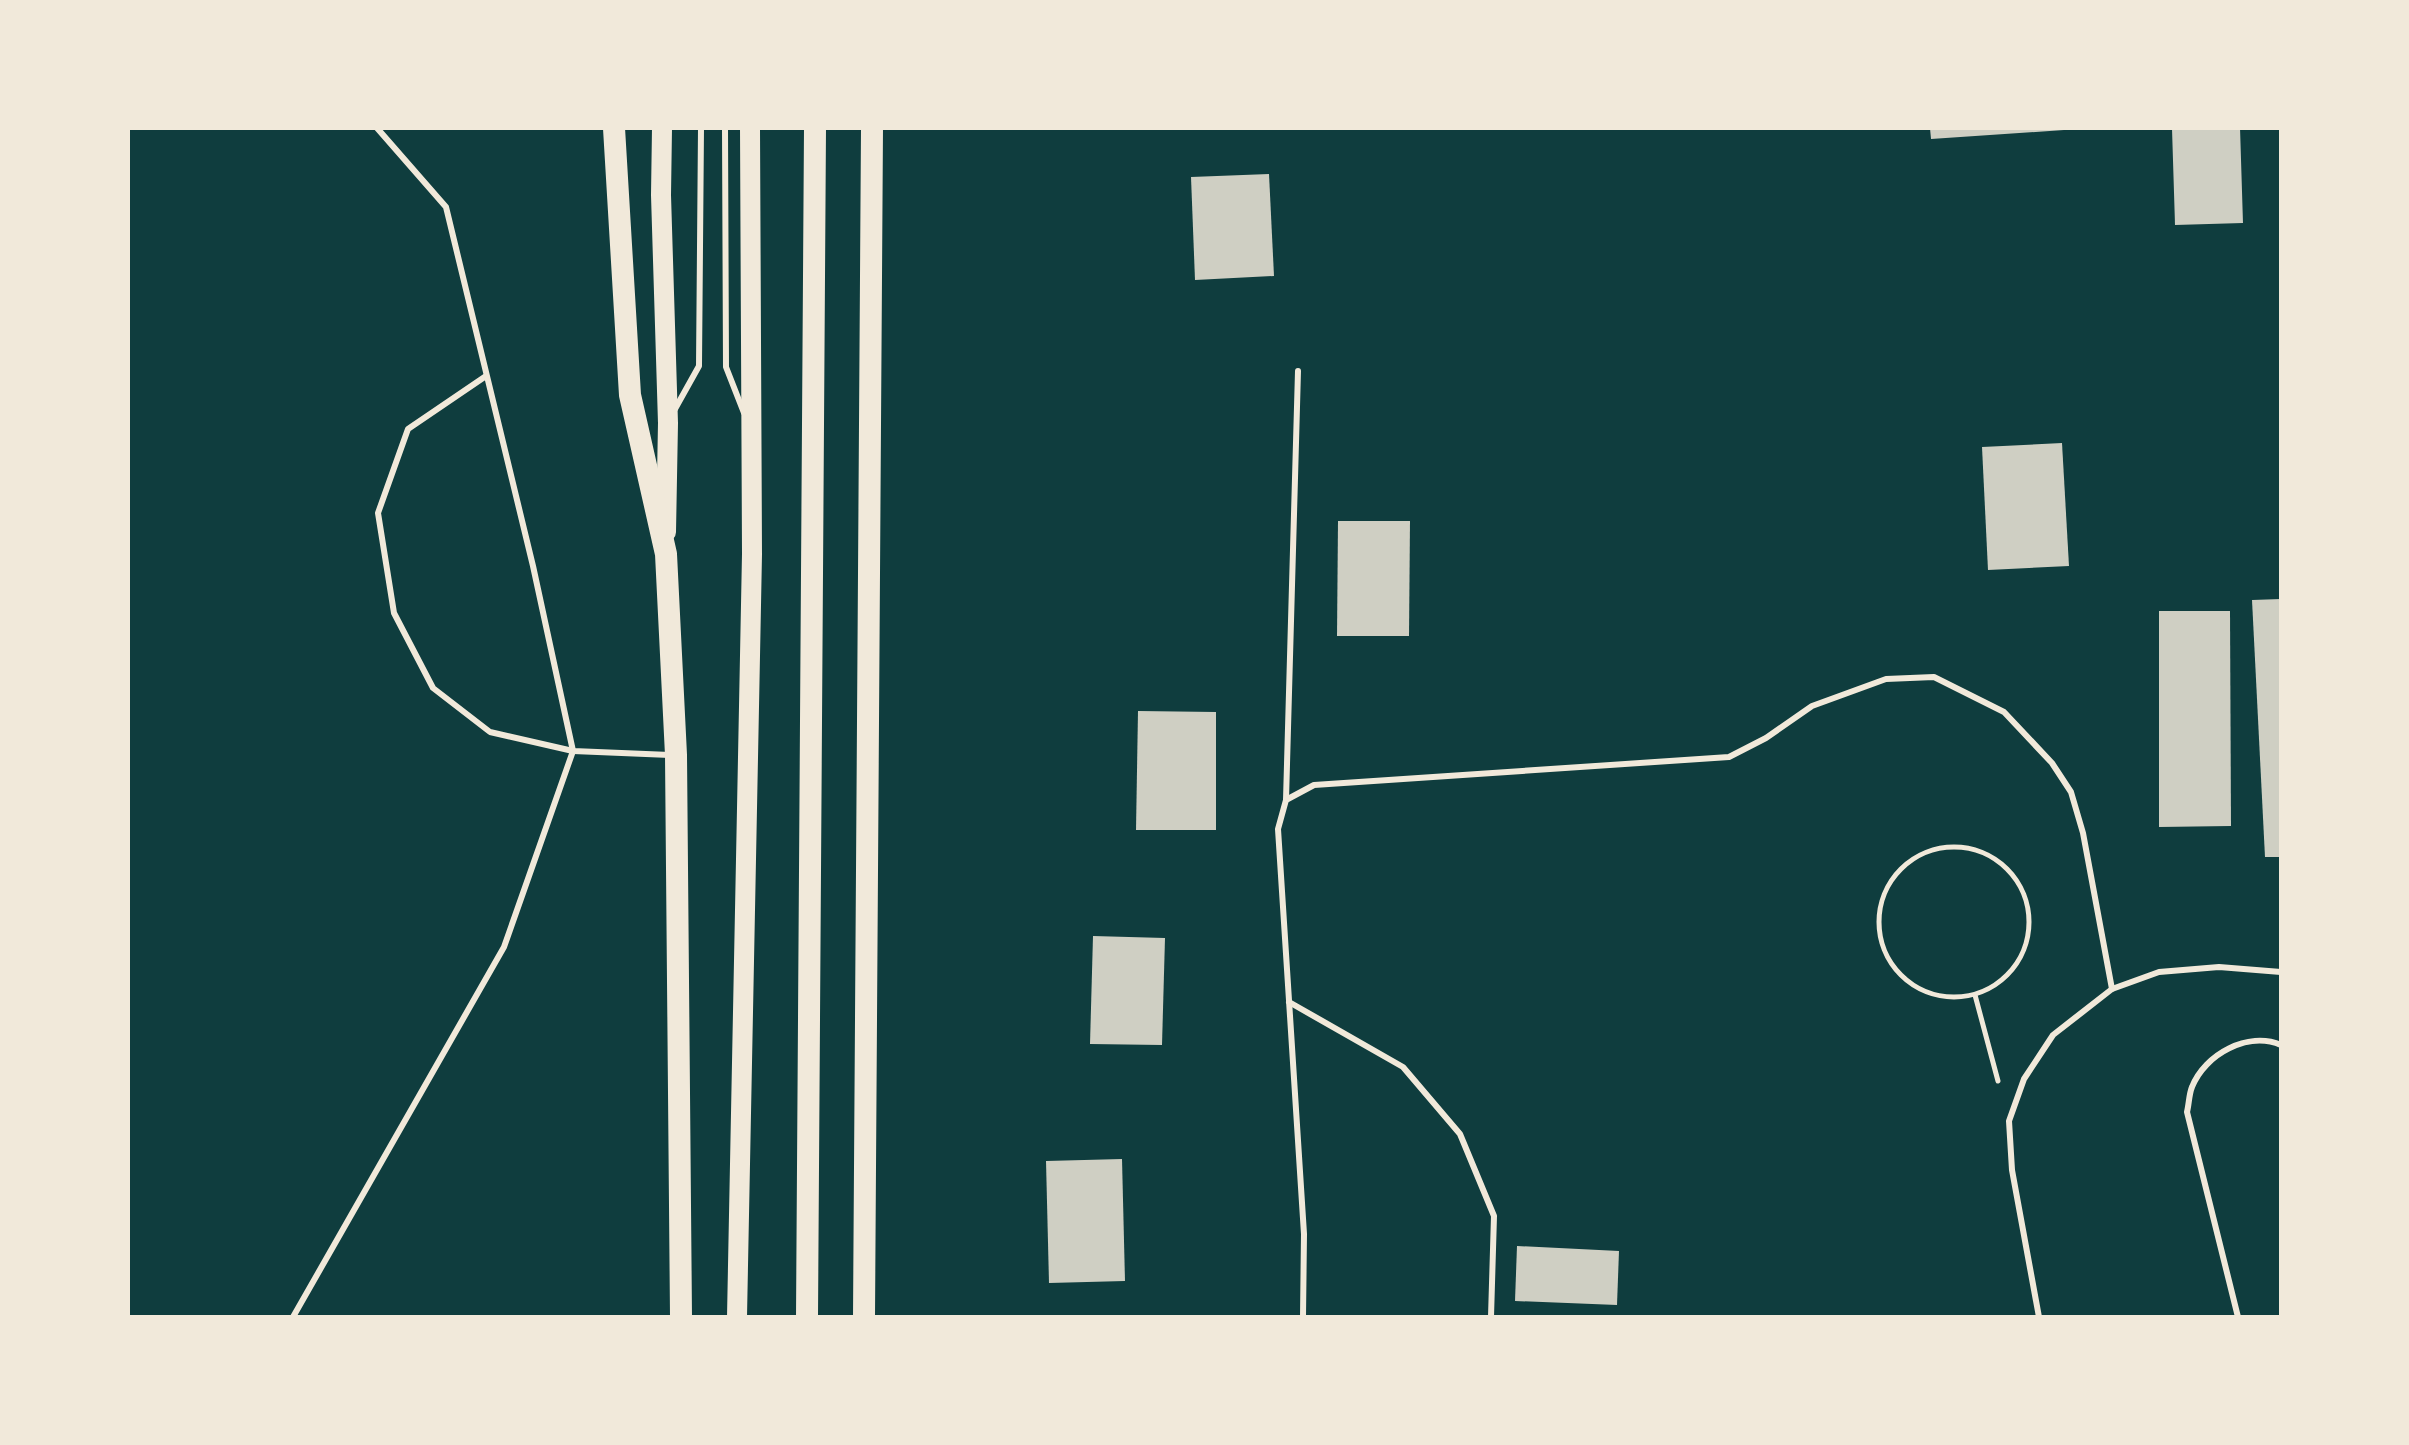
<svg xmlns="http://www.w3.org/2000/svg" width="2409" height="1445" viewBox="0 0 2409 1445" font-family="'Public Sans',sans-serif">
  <rect width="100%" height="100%" fill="#0f3d3e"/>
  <g fill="#cfcfc3">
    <path d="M1930,128h134v2l-133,9z"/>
    <path d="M2172,128h68l3,95 -68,2z"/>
    <path d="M1269,174l5,102 -79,4 -4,-103z"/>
    <path d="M2062,443l7,123 -81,4 -6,-123z"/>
    <path d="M1338,521h72l-1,115h-72z"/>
    <path d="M2281,599v258h-16l-13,-257z"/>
    <path d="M2159,611h71l1,215 -72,1z"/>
    <path d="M1138,711l78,1v118h-80z"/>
    <path d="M1093,936l72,2 -3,107 -72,-1z"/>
    <path d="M1122,1159l3,122 -76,2 -3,-122z"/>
    <path d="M1517,1246l102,5 -2,54 -102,-4z"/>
  </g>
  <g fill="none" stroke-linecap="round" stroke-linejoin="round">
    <g stroke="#f1e9da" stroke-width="5">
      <circle cx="1954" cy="922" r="75"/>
      <path d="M1975,995l23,86"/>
    </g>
    <g stroke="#f1e9da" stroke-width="6">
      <path d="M725,128l1,239 18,46"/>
      <path d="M486,376l-78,53 -30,84 16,100 39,75 57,44 83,19 97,4"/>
      <path d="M675,409l24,-43 2,-238"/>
      <path d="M1286,800l12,-429"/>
      <path d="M1289,1002l114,65 57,67 34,82 -3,101"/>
      <path d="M293,1317l211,-370 69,-196 -40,-185 -87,-359 -69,-79"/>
      <path d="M1303,1317l1,-83 -26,-405 8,-29 28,-15 415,-28 37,-19 46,-32 74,-27 48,-2 70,35 48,51 19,29 12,41 29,156"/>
      <path d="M2039,1317l-27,-147 -3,-49 15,-42 29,-44 59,-46 47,-17 60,-5 62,5"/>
      <path d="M2238,1317l-51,-205c2,-8 2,-18 5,-25 13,-33 56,-56 89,-42"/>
    </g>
    <g stroke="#f1e9da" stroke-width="20">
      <path d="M662,128l-1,67 7,228 -2,109"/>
      <path d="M737,1317l15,-763 -2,-426"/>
    </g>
    <g stroke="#f1e9da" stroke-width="22">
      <path d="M614,128l16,267 36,159 10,201 5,562"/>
      <path d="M807,1317l8,-1189"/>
      <path d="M864,1317l8,-1189"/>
    </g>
  </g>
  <rect width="2409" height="1445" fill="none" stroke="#f1e9da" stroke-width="260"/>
</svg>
